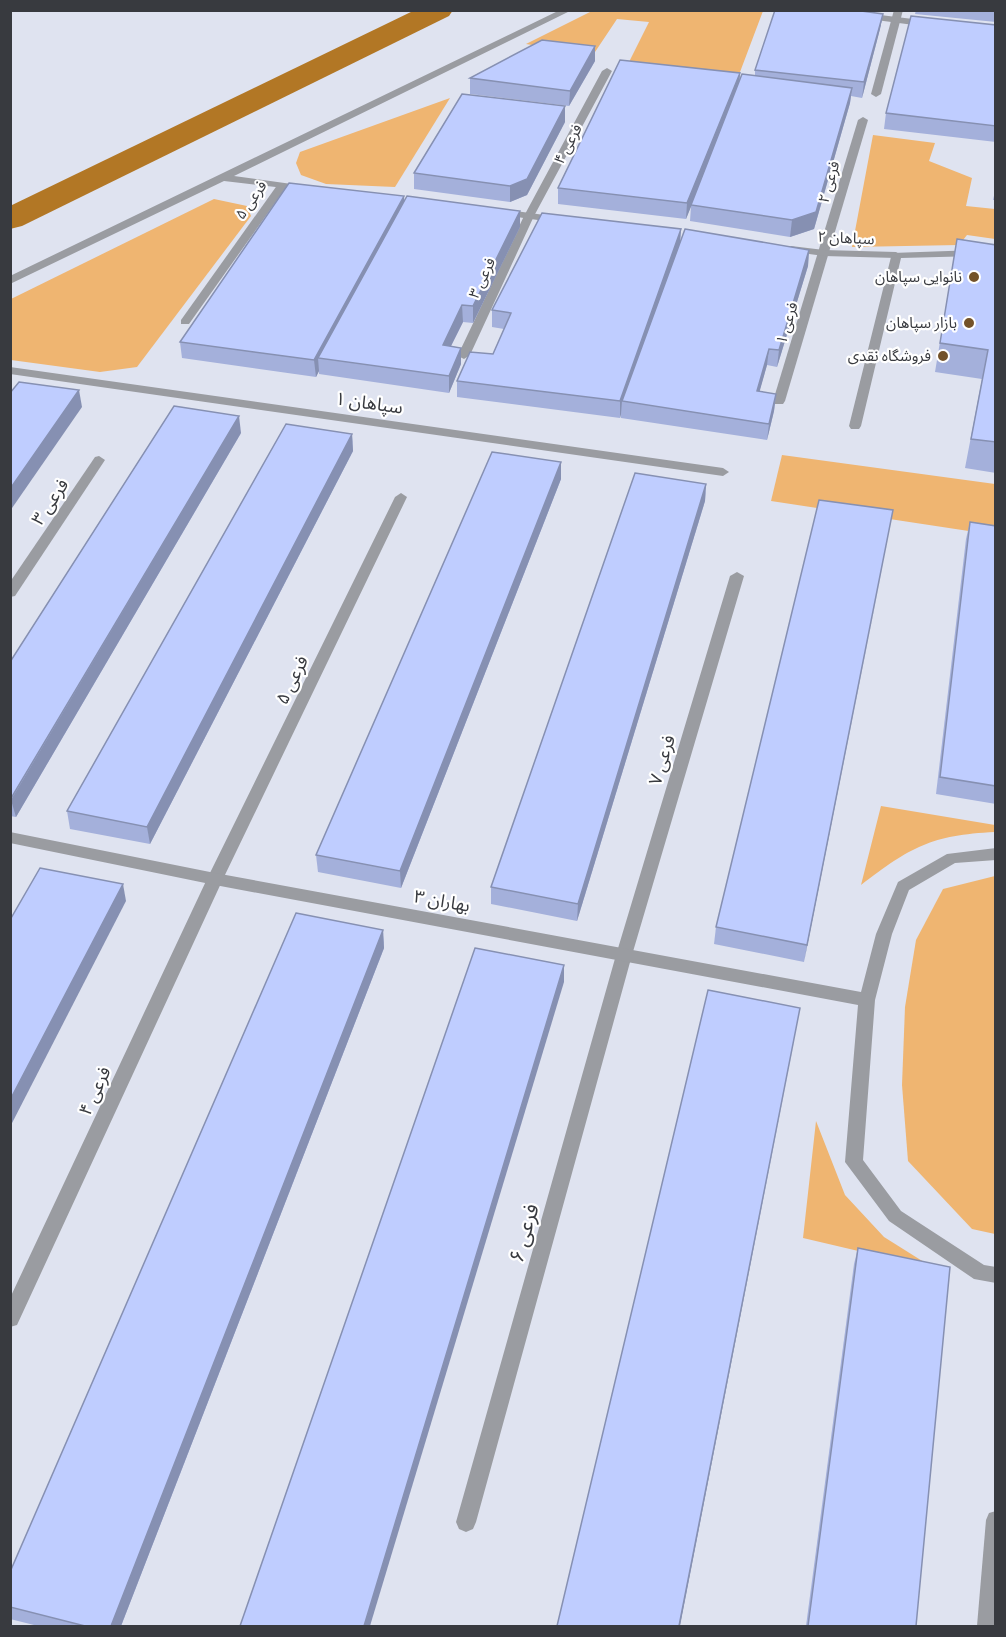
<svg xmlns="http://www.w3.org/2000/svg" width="1006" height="1637" viewBox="0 0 1006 1637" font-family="'Titillium Web','Noto Sans Arabic',sans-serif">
  <rect width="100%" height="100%" fill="#dfe3f0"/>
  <g fill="#efb571">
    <path d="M592,11h171l-26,69 -110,-14 22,-44 -32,-3 -24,36 -67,-11z"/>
    <path d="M450,98l-55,89 -69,-3 -25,-9 -5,-12 4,-11z"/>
    <path d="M873,135l62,8 -6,18 43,17 -6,28 29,3v30l-28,-4 -8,10 -107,2z"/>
    <path d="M214,199l33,7 4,10 -114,151 -37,5 -89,-12v-61z"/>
    <path d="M782,455l213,29v51l-224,-34z"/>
    <path d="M881,806l114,19v7c-64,3 -84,15 -134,53z"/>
    <path d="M995,876h1l-1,358 -23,-5 -64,-68 -6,-76 3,-78 11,-67 27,-51z"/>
    <path d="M816,1121l29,74 39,42 51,32 -132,-31z"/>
  </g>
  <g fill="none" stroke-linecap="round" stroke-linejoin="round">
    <path fill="#b27725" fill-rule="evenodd" d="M415,10h38l-4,6 -427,210 -12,3v-23z"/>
    <path fill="#9a9ca1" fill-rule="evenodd" d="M977,250l19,3v6l-19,-3 -76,2 -40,168 -2,3h-8l-2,-3 43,-173z"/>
    <g fill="#9a9ca1" fill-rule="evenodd">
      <path d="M894,10h9l-22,84 -5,3 -5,-3z"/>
      <path d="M607,68l5,3 -78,145 -64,139 -6,4 -4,-2 -2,-2 66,-139 78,-145z"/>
      <path d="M863,117l5,3 -83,281 -2,3h-8l-2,-3 85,-281z"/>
      <path d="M278,184l9,2 -98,138h-8v-4z"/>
      <path d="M99,456l6,4 -90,136 -5,1v-15l85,-125z"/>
      <path d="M401,493l6,4 -184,382 -206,446 -7,2v-29l197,-419 188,-382z"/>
      <path d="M737,572l7,4 -112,379 -156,567 -3,7 -7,3 -7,-3 -3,-7 160,-567 114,-379z"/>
      <path d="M996,1511v115h-19l9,-106 3,-7z"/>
    </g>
    <g fill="#9a9ca1" fill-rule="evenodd">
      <path d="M560,10h12l-338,166 72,10 5,3 -1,2 -86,-10 -214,103v-8z"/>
      <path d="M864,13l65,8 5,3 -5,3 -68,-9 -2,-2z"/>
      <path d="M500,209l59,8 5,3 -5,3 -63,-9v-4z"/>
      <path d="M791,246l33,4 72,2 5,3 -5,3 -72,-2 -37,-5 -1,-2z"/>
      <path d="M10,367l713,101 6,4 -6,4 -713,-102z"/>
      <path d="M10,832l205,41 646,119 15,-58 22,-52 49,-28 49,-6v12l-41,3 -46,27 -17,44 -17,66 -12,160 38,51 83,54 12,2v16l-22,-4 -85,-58 -44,-59 13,-157 -643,-120 -205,-42z"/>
    </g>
  </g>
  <g fill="#a4b0db">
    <path d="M916,10h80v12l-81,-8z"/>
    <path d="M883,14l-3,15 -18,69 -11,-2 -1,7 -36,126 -24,8 -100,-16 1,-15 -5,13 -128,-15v-16l182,-115 -1,9 16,-7v-5z"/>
    <path d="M996,25v117l-112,-13 2,-16z"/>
    <path d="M595,61l-26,45 -99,-12v-16z"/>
    <path d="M565,122l-38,73 -17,7 -96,-13v-16z"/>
    <path d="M996,187v13h-3z"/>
    <path d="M404,200l116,11v16l-47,96 -10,-1 -12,24 10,2v16l-12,29 -130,-19v-3l-3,6 -134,-19 -2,-16z"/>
    <path d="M681,229l-1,11 129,10 -1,16 -31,101 -10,-2 -8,27 17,2 -2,17 -7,29 -146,-22v-4l-1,4 -163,-21v-16l36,-27 11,-25 -12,-2v-17z"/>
    <path d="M957,239l39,6v228l-31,-5 17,-89 -47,-7z"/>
    <path d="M241,433l-225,384 -6,-1v-154z"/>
    <path d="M352,434l1,17 -203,393 -80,-15 -3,-18z"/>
    <path d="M561,462v17l-160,409 -83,-16 -2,-17z"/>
    <path d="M706,484l-1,17 -128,420 -86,-17v-17z"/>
    <path d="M893,510l-89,452 -90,-18 2,-17z"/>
    <path d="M970,522l26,4v278l-60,-10 30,-255z"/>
    <path d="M383,930l1,18 -263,678h-83l-28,-7v-47z"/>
    <path d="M858,1248l58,378h-110l48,-362z"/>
  </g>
  <g fill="#8690b2">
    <path d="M883,14l-3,15 -18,69 2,-16z"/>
    <path d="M595,46v15l-26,45 1,-15z"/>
    <path d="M740,73l-1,16 -53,130 1,-16z"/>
    <path d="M852,88l-2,15 -36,126 -24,8 2,-17z"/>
    <path d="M565,106v16l-38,73 -17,7v-16z"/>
    <path d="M404,196l1,16 -87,146 1,13 -3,6 -2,-17z"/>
    <path d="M520,211v16l-47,96v-17z"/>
    <path d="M681,229l-1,16 -58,156 -1,13 -1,4v-17z"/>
    <path d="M809,250l-1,16 -31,101 2,-17z"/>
    <path d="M462,305l1,17 -20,40v-17z"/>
    <path d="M461,348v16l-12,29v-17z"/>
    <path d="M769,349l-2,16 -12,43 2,-17z"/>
    <path d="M79,390l3,17 -72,104v-22z"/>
    <path d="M776,394l-2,17 -7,29 2,-16z"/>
    <path d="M239,416l2,17 -225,384 -5,-17z"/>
    <path d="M352,434l1,17 -203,393 -3,-17z"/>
    <path d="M561,462v17l-160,409 -1,-17z"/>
    <path d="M706,484l-1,17 -128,420 1,-17z"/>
    <path d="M890,528l-86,434 3,-17z"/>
    <path d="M123,884l3,17 -116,226v-27z"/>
    <path d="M383,930l1,18 -263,678h-10z"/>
    <path d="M564,965v17l-194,644h-6z"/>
    <path d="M797,1025l-117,601h-1z"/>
  </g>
  <g fill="#bfcdff" stroke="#8690b2" stroke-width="1.5">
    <path d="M775,10h79l29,4 -19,68 -109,-12z"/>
    <path d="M911,16l85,9v101l-110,-13z"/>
    <path d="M542,40l53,6 -25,45 -100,-13z"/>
    <path d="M620,60l120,13 -53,130 -129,-15z"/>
    <path d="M742,74l110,14 -36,124 -24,8 -101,-15z"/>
    <path d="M462,94l103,12 -38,73 -17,7 -96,-13z"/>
    <path d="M289,183l115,13 -90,164 -134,-18z"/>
    <path d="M407,196l113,15 -47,95 -11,-1 -19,40 18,3 -12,28 -131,-18z"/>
    <path d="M542,213l139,16 -61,172 -163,-20 13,-29 23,2 18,-41 -19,-3z"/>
    <path d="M685,229l124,21 -30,100 -10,-1 -12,42 19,3 -7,30 -147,-23z"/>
    <path d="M957,239l39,6v197l-25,-3 17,-89 -48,-7z"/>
    <path d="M19,382l60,8 -69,99v-96z"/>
    <path d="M174,406l65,10 -229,384v-138z"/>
    <path d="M286,424l66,10 -205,393 -80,-16z"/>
    <path d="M492,452l69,10 -161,409 -84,-16z"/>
    <path d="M635,473l71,11 -128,420 -87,-17z"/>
    <path d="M819,500l74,10 -86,435 -91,-18z"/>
    <path d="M970,522l26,4v260l-56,-9z"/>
    <path d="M40,868l83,16 -113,216v-180z"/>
    <path d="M296,913l87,17 -272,696h-26l-75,-19v-35z"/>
    <path d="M475,948l89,17 -200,661h-124z"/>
    <path d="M708,990l92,18 -121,618h-122z"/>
    <path d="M858,1248l92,19 -34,359h-108z"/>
  </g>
  <g fill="#735229" stroke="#fff" stroke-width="2">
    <circle cx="974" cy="277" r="6"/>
    <circle cx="969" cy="323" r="6"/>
    <circle cx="943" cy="356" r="6"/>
  </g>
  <g text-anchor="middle" stroke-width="4.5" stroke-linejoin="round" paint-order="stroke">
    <g font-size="15" fill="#383a3f" stroke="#fff">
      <text transform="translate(568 144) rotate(-62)" y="5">فرعی ۴</text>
      <text transform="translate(829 182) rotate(-74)" y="5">فرعی ۲</text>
      <text transform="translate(251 200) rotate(-55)" y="5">فرعی ۵</text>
      <text transform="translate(846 238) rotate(3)" y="5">سپاهان ۲</text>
      <text transform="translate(482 278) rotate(-65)" y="5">فرعی ۳</text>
      <text transform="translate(787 323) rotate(-73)" y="5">فرعی ۱</text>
    </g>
    <g font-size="15" fill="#383a3f" stroke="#fff" text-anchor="end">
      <text x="962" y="282">نانوایی سپاهان</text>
      <text x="957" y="328">بازار سپاهان</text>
      <text x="931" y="361">فروشگاه نقدی</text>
    </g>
    <g font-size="18" fill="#383a3f" stroke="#fff">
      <text transform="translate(369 403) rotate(8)" y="6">سپاهان ۱</text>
      <text transform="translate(50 502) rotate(-56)" y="6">فرعی ۳</text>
      <text transform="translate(292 680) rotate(-64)" y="6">فرعی ۵</text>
      <text transform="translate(662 760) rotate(-73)" y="6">فرعی ۷</text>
      <text transform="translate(442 901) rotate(10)" y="6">بهاران ۳</text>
      <text transform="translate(95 1091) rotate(-65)" y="6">فرعی ۴</text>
    </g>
    <g font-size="21" fill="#383a3f" stroke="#fff">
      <text transform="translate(524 1233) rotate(-74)" y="7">فرعی ۶</text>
    </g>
  </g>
  <rect width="1006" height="1637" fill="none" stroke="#383a3f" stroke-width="24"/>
</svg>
